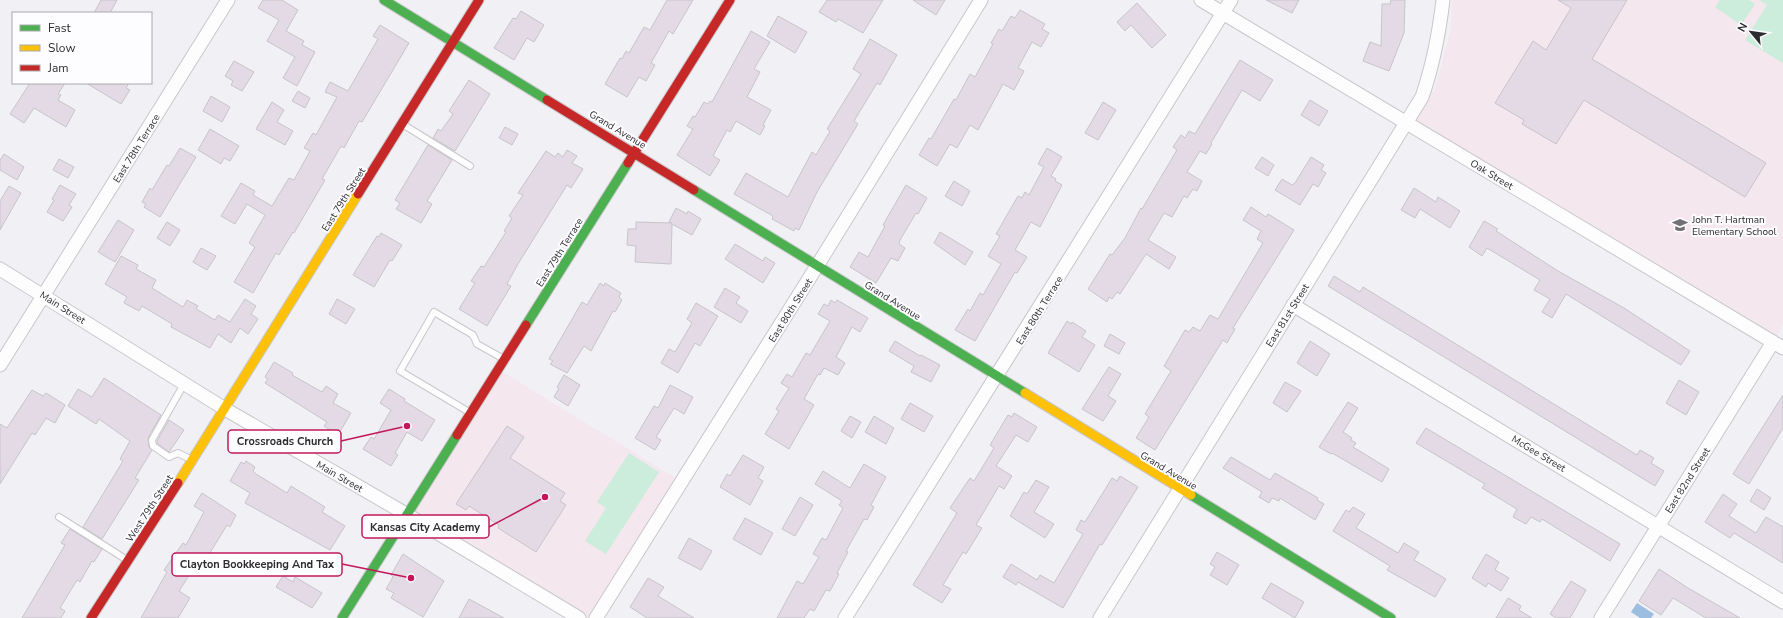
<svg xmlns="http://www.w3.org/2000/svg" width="1783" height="618" viewBox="0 0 1783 618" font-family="'Nunito Sans',sans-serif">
  <rect width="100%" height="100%" fill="#f0f0f5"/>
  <g fill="#f4e7ee">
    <path d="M1452,0h331v325l-10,17 -362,-216 24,-37 16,-60z"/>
    <path d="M501,371l178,109 -88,138h-4l-176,-104z"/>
  </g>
  <g fill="#cceddb">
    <path d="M1720,0h29l6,4 -14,21 -26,-18z"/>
    <path d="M1759,0h24v63l-38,-23 22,-35z"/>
    <path d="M629,453l30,19 -53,82 -21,-13 21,-33 -9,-6z"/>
  </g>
  <path fill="#9bbee1" d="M1637,603l17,11 -3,4h-11l-9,-6z"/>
  <g fill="#e4dae6" stroke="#c6c5c8">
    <path d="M101,0h16l-7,13h-16z"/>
    <path d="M263,0h19l16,10 -12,21 18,10 -2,4 13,7 -18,34 -14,-8 12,-21 -28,-16 12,-21 -21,-12z"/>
    <path d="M667,0h26l-20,34 -4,-3 -18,32 4,2 -9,16 -7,-4 -12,20 -22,-13 15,-26 2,1 4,-8 3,2 15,-26 6,3z"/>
    <path d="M827,0h56l-20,33 -25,-14 -2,3 -17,-10z"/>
    <path d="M913,0h32l-9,15z"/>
    <path d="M1266,0h33l-7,13z"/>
    <path d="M1391,0h14l-1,33 -15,38 -26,-10 7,-19 11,4 1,-42h8z"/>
    <path d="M1558,0h69l-35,59 174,104 -21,34 -161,-97 -28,44 -34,-20 2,-4 -29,-17 38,-62 13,9 25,-42z"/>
    <path d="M1137,3l29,32 -14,13 -21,-23 -6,6 -8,-9z"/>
    <path d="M1020,10l25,14 -3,5 7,4 -8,14 -9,-5 -14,26 6,3 -10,19 -11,-6 -25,46 -8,-5 -13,23 -7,-4 -13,22 -18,-11 10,-17 2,1 23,-40 2,1 14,-26 5,3 18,-33 -2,-1 8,-14 3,2 9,-15 4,2z"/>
    <path d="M521,11l23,14 -10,17 -7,-4 -13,22 -20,-12 19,-30 3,1z"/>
    <path d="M778,16l29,16 -12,21 -28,-17z"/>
    <path d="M380,25l29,18 -47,79 -3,-1 -15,27 -3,-2 -19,33 3,1 -31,53 -1,-1 -14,23 -3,-2 -23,40 -19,-11 21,-35 -6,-4 16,-28 -18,-11 -12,20 -14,-8 20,-33 14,8 -2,4 19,11 17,-28 5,2 16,-29 -6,-3 9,-15 3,2 21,-38 -12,-5 5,-10 18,9 30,-52 -5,-3z"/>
    <path d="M751,31l19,11 -16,27 6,3 -13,25 24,13 -8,15 2,1 -5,9 -24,-14 -6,11 -3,-2 -14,26 7,4 -10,16 -33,-21 16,-26 -6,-3 6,-10 2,1 9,-15 4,2 2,-3 2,1z"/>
    <path d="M870,39l27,16 -17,30 -3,-2 -23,38 4,3 -41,68 -18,38 -4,-2 -1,3 -22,-12 1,-3 -39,-22 12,-21 42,24 24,-45 4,3 14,-24 -3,-2 34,-55 -8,-5z"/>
    <path d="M1240,60l33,20 -13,21 -18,-11 -31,53 1,1 -6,10 -6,-3 -13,21 15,9 -5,10 -4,-2 -6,9 -3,-2 -12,21 -8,-4 -16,27 28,17 -7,12 -23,-15 -26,40 -3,-2 -5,7 -3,-2 -2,5 -19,-13 22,-35 2,1 13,-17 16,-30 1,1 35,-59 -4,-3 8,-12 4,3 4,-7 6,3z"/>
    <path d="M234,61l20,11 -12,19 -11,-6 2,-4 -8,-5z"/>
    <path d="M469,80l21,14 -35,57 -22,-13 5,-9 3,2 12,-17 -4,-3z"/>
    <path d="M30,83h35l-7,11 3,1 -3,5 17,10 -9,17 -32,-19 -10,15 -14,-9z"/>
    <path d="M86,83h43l-3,5 4,2 -9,14z"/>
    <path d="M298,91l12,7 -5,10 -13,-7z"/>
    <path d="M211,96l19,11 -8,15 -19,-11z"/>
    <path d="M1310,100l18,11 -9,15 -18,-11z"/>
    <path d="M272,102l12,8 -7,12 16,9 -8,14 -29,-16z"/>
    <path d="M1103,102l13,8 -18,30 -13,-7z"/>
    <path d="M505,127l13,7 -6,11 -13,-7z"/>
    <path d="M210,129l29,17 -9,15 -6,-3 -3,6 -23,-14z"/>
    <path d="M428,145l24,15 -25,41 5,3 -11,19 -25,-14 4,-6 -5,-3z"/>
    <path d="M180,148l16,9 -36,60 -16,-10 2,-3 -4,-2 8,-14 2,2 15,-25 2,1z"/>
    <path d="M1047,148l15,9 -11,19 5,3 -1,2 7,4 -22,42 -9,-5 -16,28 12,7 -10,16 -2,-1 -40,69 -20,-11 13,-21 2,2 10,-18 3,2 18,-31 -13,-8 12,-20 -4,-2 22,-38 4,2 3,-6 4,3 15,-28 -6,-3z"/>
    <path d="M567,150l10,6 -5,7 11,6 -12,19 -4,-3 -49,79 -11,20 4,2 -24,40 -28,-17 16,-26 -4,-2 10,-15 3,1 22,-35 -2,-1 8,-13 -3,-2 14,-21 -5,-2 28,-42 9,6 3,-4 5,4z"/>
    <path d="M4,154l20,13 -7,13 -17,-10v-10z"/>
    <path d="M1262,157l12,8 -6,11 -13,-8z"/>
    <path d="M1311,157l13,8 -3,5 5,3 -8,14 -5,-3 -13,21 -25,-15 7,-11 10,6 3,-2z"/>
    <path d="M59,159l15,8 -6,11 -15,-8z"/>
    <path d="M954,181l16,10 -8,15 -17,-10z"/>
    <path d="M60,185l16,9 -7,11 3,2 -9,14 -16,-9 7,-12 -2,-1z"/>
    <path d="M906,185l21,13 -9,16 -2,-1 -16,27 -1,4 6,4 -7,13 -7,-3 -15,25 -26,-16 9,-15 9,5 17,-31 -2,-1z"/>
    <path d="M9,186l12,7 -21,37v-29z"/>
    <path d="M1414,188l22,14 2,-5 22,14 -10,17 -30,-19 -5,9 -14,-8z"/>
    <path d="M1251,207l15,10 2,-3 26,16 -61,98 2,1 -8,14 -4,-3 -68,110 -19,-12 13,-21 -4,-3 26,-43 -7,-5 21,-36 4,2 4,-5 7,4 10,-16 8,4 45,-76 -6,-4 4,-8 -18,-11z"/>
    <path d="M676,208l11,6 1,-3 13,8 -9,16 -20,-11 -1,40 -36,-2 1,-16 -9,-1 1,-16h8v-7l36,1 -3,-1z"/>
    <path d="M118,220l16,10 -19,32 -17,-10z"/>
    <path d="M1484,221l14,8 -2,2 62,40 66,37 66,43 -9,14 -115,-71 -14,24 -10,-6 8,-13 -16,-9 6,-10 -53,-32 -5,8 -13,-9z"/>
    <path d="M167,222l13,8 -10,16 -13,-8z"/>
    <path d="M940,232l33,20 -8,13 -31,-22z"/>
    <path d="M381,233l21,12 -10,16 -2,-1 -16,27 -21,-12 24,-39 2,1z"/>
    <path d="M735,244l28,17 2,-4 10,6 -12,20 -38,-24z"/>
    <path d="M201,248l15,8 -9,14 -14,-8z"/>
    <path d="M121,256l17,9 -2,4 20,11 -4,8 31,19 4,-7 11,6 -2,3 19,11 3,-5 12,7 15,-23 11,7 -5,8 7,5 -10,15 -8,-6 -9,15 -13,-9 -8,14 -39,-21 1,-3 -30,-18 -3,5 -15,-8 3,-6 -22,-13z"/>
    <path d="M1334,276l26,16 3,-5 274,168 3,-5 14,8 -3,5 13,8 -9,15 -327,-200z"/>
    <path d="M600,283l4,3 1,-3 16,10 -2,4 3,3 -7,12 -2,-1 -22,40 -7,-5 -17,27 -17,-9 3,-3 -4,-2 33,-57 5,3z"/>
    <path d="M725,288l15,9 -4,6 12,8 -7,12 -27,-16z"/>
    <path d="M337,299l18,10 -9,15 -17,-10z"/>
    <path d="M831,300l4,3 2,-3 31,18 -8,14 -8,-5 -16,30 9,6 -7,12 -14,-7 -4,7 -2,-1 -14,25 10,6 -25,44 -24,-15 14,-23 -3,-2 13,-21 -8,-5 6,-9 5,3 14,-24 4,2 20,-34 -12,-7 6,-10 4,2z"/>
    <path d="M696,303l22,13 -18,30 -5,-3 -17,30 -17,-10 8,-14 6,3 17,-29 -5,-4z"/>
    <path d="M1067,321l4,3 1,-2 14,9 -4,6 13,8 -16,27 -31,-19z"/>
    <path d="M1110,334l15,9 -6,11 -15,-8z"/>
    <path d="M895,341l25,15 1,-1 19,10 -9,17 -20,-10 3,-6 -25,-15z"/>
    <path d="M1310,341l20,13 -13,22 -20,-13z"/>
    <path d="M274,362l19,11 -1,2 30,17 4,-6 12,8 -5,9 18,10 -13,22 -14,-9 3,-4 -62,-39 3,-4 -3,-2z"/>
    <path d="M1109,367l12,7 -13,22 8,5 -13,20 -21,-12z"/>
    <path d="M564,375l16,10 -12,21 -14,-9 5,-9 -2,-1z"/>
    <path d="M104,378l57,37 -13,23 1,9 3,3 -17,28 4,2 -37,59 -19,-12 40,-66 -3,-2 10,-18 -31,-22 -3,5 -28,-18 10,-17 14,8z"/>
    <path d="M1679,380l20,12 -13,23 -20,-12z"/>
    <path d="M1285,382l16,9 -14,21 -14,-9z"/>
    <path d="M670,385l23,12 -9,17 -10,-6 -18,29 5,3 -6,10 -20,-12 19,-32 4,2z"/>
    <path d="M389,389l16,10 -1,2 31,19 -13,21 -15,-9 -12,21 3,2 -7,11 -28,-17 8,-12 3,2 17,-29 -11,-7z"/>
    <path d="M32,390l11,6 3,-3 19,12 -10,18 -9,-5 -11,17 -3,-2 -32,51v-60l7,4z"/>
    <path d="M1783,395v33l-34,56 -16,-10z"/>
    <path d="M1348,402l10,6 -15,24 9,6 -1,2 5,3 -3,4 36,22 -7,13 -50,-29 -1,1 -12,-7z"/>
    <path d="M910,403l23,13 -9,16 -23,-13z"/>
    <path d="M1014,413l23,14 -9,15 -12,-7 -20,31 16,10 -8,13 -5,-3 -23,39 6,3 -16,26 -3,-2 -20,33 8,4 -9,14 -29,-18 44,-72 -7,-5 20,-30 4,3 20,-33 -4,-3 18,-30 4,2z"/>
    <path d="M850,416l11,6 -9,16 -11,-7z"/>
    <path d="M874,416l20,12 -8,16 -21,-12z"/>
    <path d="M169,420l15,10 -15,22 -12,-9v-2z"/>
    <path d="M507,426l17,11 -14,21 55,35 -5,8 6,4 -30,47 -38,-24 1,-3 -30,-19 -3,4 -10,-6z"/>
    <path d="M1426,428l194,116 -10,17 -68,-42 -2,3 -9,-5 -5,7 -13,-7 4,-8 -35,-21 3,-4 -69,-41z"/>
    <path d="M743,455l21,12 -6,11 5,3 -13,24 -30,-18 7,-13 3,2z"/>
    <path d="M1231,457l39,23 5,-7 43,25 -1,2 7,4 -9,16 -35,-22 -1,3 -7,-3 -3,5 -10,-6 3,-5 -39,-24z"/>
    <path d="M246,461l9,6 -2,4 3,3 31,19 4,-7 34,21 -3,5 23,14 -15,24 -85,-47 5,-10 -20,-12 11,-19 3,2z"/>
    <path d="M864,464l22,13 -15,28 3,2 -7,13 -3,-1 -18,32 2,1 -11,21 2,1 -9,17 -4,-1 -12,21 -4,-2 -6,9h-27l20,-37 6,3 16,-27 -6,-3 9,-16 4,2 17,-32 -4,-3 3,-4 -27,-17 8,-13 27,17z"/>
    <path d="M1120,476l18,11 -36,58 -2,-1 -37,64 -45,-26 -2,3 -13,-8 8,-13 26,16 3,-5 14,8 29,-49 -7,-4 5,-10 4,2 27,-44 5,3z"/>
    <path d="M1036,480l13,7 -15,25 20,12 -9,14 -35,-22 14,-24 3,2z"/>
    <path d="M1757,489l14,9 -7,12 -14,-9z"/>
    <path d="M202,493l34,22 -6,12 -3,-2 -25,41 -5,-3 -18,28 11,7 -12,20h-37l26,-46 -3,-2 19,-27 3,2 18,-33 -10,-6z"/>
    <path d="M1723,494l14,10 -8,12 27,17 10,-16 17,10v36l-49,-30 -4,5 -25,-16z"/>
    <path d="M800,497l13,8 -18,31 -13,-7z"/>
    <path d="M1353,507l12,7 -9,14 42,25 6,-10 15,9 -5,8 32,19 -11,18 -48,-27 3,-4 -57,-35 13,-21 3,2z"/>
    <path d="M745,518l28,15 -12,22 -28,-16z"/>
    <path d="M70,529l32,20 -8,13 -2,-1 -12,21 -3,-2 -17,28 5,3 -4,7h-39l43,-73 -4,-2z"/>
    <path d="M689,538l23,13 -11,19 -23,-12z"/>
    <path d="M1217,552l22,13 -12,20 -17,-10 5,-8 -5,-3z"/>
    <path d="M403,554l41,27 -21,36 -32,-19 3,-5 -8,-4 7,-12 -2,-2z"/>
    <path d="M1486,554l13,8 -4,8 14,8 -8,13 -13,-8 -2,4 -14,-9z"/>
    <path d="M1659,569l29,19 52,30h-34l-33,-20 -12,17 -22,-14z"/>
    <path d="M283,576l10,6 2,-5 27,16 -10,15 -36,-21z"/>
    <path d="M648,578l16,9 -6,9 36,22h-47l-17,-11z"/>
    <path d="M1571,581l15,9 -16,28h-14l-6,-4z"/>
    <path d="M1271,583l33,19 -9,16 -33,-20z"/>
    <path d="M1508,598l13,8 -2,4 13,8h-36z"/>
    <path d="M469,599l35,19h-45z"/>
  </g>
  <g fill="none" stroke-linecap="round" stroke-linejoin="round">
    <g stroke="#c8c8cc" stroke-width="8">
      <g id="lane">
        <path d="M404,125l66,41"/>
        <path d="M184,384l-32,56 1,6 16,11 9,-4 14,7"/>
        <path d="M469,412l-69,-41 34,-59 39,23 4,9 27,15"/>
        <path d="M59,517l68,43"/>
      </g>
    </g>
    <g stroke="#c8c8cc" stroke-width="15">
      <g id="street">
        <path d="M1201,0l582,348"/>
        <path d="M0,269l225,140 181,105 173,104"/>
        <path d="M1293,305l490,297"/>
        <path d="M0,365l228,-365"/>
        <path d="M596,618l221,-352 164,-266"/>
        <path d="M845,618l386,-618"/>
        <path d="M1100,618l322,-521c11,-32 17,-63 21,-97"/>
        <path d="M1601,618l172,-276"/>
      </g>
    </g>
    <g stroke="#c8c8cc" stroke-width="11">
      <g id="fast">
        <path d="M384,0l163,100"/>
        <path d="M694,190l331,203"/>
        <path d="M526,325l102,-162"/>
        <path d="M1191,495l200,123"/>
        <path d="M342,618l115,-183"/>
      </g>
    </g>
    <g stroke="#c8c8cc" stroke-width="11">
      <g id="slow">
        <path d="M1025,393l166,102"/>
        <path d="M178,483l180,-289"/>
      </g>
    </g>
    <g stroke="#c8c8cc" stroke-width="11">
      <g id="jam">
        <path d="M547,100l147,90"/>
        <path d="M628,163l102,-163"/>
        <path d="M358,194l121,-194"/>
        <path d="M457,435l69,-110"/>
        <path d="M91,618l87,-135"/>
      </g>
    </g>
    <use href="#lane" stroke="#fdfdfe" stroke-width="6"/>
    <use href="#street" stroke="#fdfdfe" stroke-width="13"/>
    <use href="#fast" stroke="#4caf50" stroke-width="9"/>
    <use href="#slow" stroke="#ffc107" stroke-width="9"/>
    <use href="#jam" stroke="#c62828" stroke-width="9"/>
  </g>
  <defs>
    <g id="school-bare" transform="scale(1.2)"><path d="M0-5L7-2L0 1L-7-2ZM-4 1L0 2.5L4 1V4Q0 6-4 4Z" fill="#717175" stroke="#fdfdff" stroke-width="2.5" paint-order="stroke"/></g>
  </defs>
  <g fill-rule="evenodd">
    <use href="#school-bare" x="1680" y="225"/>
  </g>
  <g text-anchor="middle" stroke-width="4" stroke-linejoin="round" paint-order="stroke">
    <g font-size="10" fill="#2d2d30" stroke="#fdfdff">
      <text transform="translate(618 129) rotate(31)" y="4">Grand Avenue</text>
      <text transform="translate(136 148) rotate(-58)" y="4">East 78th Terrace</text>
      <text transform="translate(1492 174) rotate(31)" y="4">Oak Street</text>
      <text transform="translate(343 199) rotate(-58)" y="4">East 79th Street</text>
      <text transform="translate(559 252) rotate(-58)" y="4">East 79th Terrace</text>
      <text transform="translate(893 300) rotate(32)" y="4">Grand Avenue</text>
      <text transform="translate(63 307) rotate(32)" y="4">Main Street</text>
      <text transform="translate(790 310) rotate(-58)" y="4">East 80th Street</text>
      <text transform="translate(1039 310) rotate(-58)" y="4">East 80th Terrace</text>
      <text transform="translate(1287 315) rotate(-58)" y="4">East 81st Street</text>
      <text transform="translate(1539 453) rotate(31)" y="4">McGee Street</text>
      <text transform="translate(1169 470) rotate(31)" y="4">Grand Avenue</text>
      <text transform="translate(340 476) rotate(30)" y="4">Main Street</text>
      <text transform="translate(1687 480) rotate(-58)" y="4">East 82nd Street</text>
      <text transform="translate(149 508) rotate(-57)" y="4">West 79th Street</text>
    </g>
    <g font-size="10" fill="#2d2d30" stroke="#fdfdff" text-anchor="start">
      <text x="1692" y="223">John T. Hartman<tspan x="1692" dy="12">Elementary School</tspan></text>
    </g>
  </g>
  <path fill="none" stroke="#c2185b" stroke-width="1.5" d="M407 426L341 441M545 497L489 527M411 578L342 564"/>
  <g fill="#c2185b" stroke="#fdfdff" stroke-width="1.5">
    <circle cx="407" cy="426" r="4"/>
    <circle cx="545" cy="497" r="4"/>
    <circle cx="411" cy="578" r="4"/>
  </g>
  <g fill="#fdfdff" stroke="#c2185b" stroke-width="1.5">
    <rect x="228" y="430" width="113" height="23" rx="4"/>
    <rect x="362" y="515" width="127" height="23" rx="4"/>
    <rect x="172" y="553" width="170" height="23" rx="4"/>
  </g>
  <g font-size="11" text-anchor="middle" font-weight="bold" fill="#2d2d30">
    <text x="285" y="445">Crossroads Church</text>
    <text x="425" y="531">Kansas City Academy</text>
    <text x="257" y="568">Clayton Bookkeeping And Tax</text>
  </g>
  <rect x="12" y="12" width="140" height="72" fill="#fdfdff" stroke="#aaaaac"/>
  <rect x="20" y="25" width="20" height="6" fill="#4caf50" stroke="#aaaaac"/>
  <text x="48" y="32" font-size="12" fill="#2d2d30">Fast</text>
  <rect x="20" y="45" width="20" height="6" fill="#ffc107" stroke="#aaaaac"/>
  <text x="48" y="52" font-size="12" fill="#2d2d30">Slow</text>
  <rect x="20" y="65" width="20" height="6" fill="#c62828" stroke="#aaaaac"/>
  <text x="48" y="72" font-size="12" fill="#2d2d30">Jam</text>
  <g transform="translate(1751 32) rotate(299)" stroke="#fdfdff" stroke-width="3" paint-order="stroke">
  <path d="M0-3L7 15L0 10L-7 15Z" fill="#2d2d30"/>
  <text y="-6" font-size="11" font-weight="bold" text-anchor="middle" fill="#2d2d30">N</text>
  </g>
</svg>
